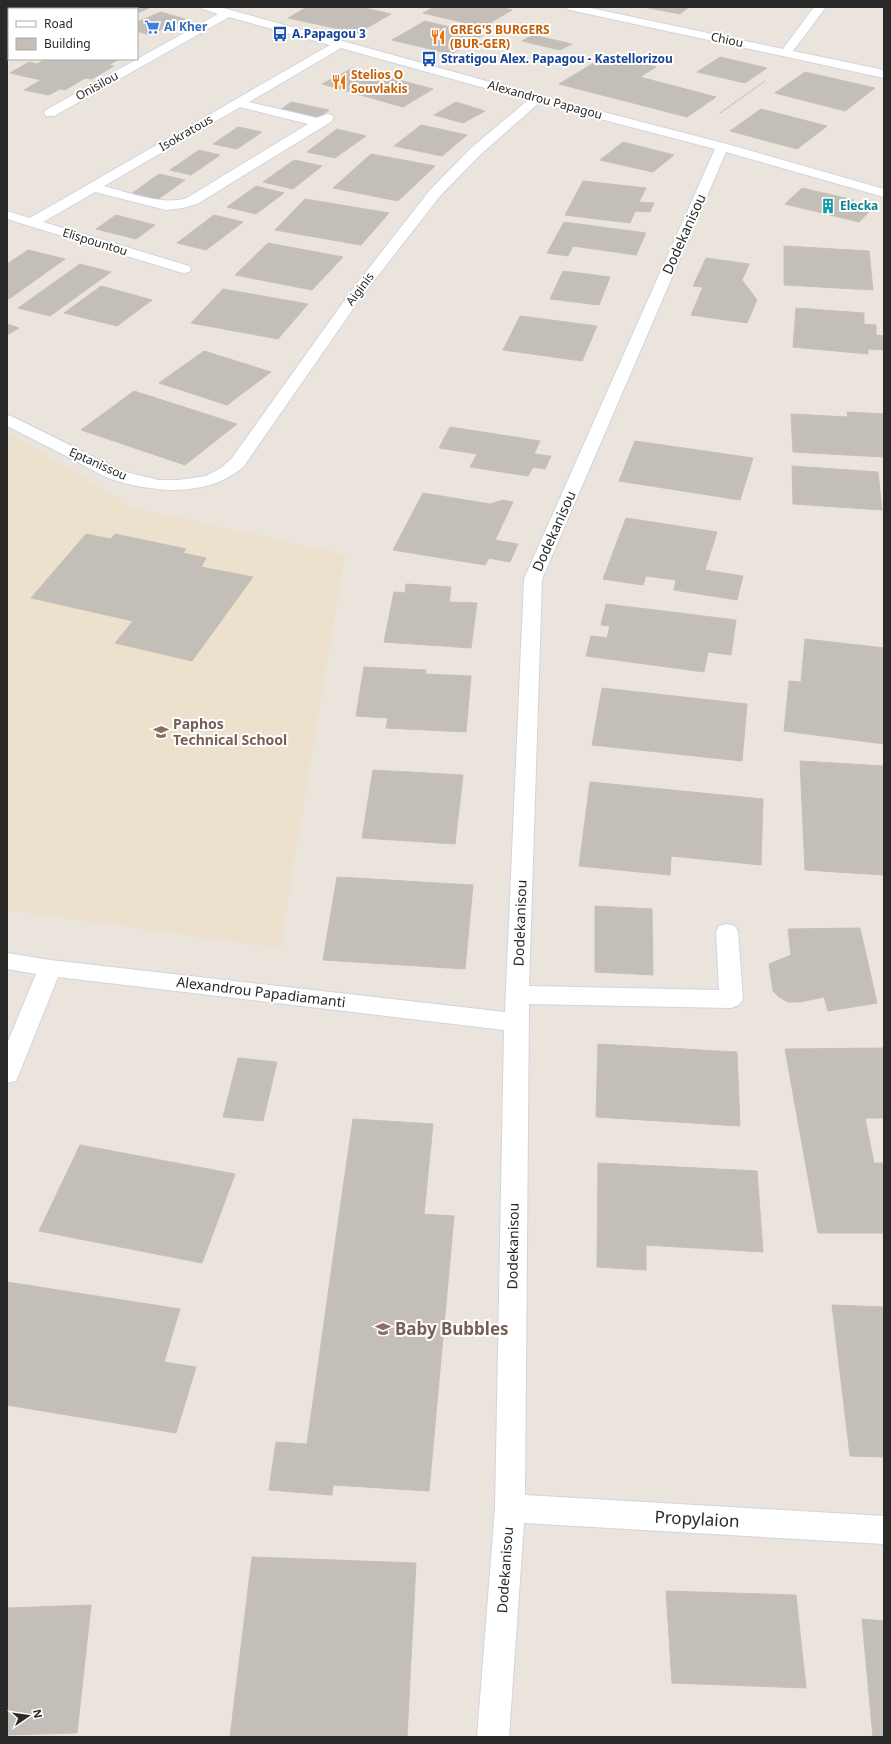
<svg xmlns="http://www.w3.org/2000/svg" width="891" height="1744" viewBox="0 0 891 1744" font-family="'Noto Sans',sans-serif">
  <rect width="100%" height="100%" fill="#eae4dc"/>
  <path fill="#ebe1cc" d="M7,431l124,76 214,48 -65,393 -273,-38z"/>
  <g fill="#c3beb8" stroke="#c6c0b6">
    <path d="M14,7h54l-3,2h-54z"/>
    <path d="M95,7h50l4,1 -12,5v-4h-46z"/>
    <path d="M307,7h53l31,7 -33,19 -70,-15z"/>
    <path d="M434,7h66l12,3 -29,17 -60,-14z"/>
    <path d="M643,7h46l-9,7z"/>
    <path d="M161,12l24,7 -36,16 -12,-4v-9z"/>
    <path d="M425,21l58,14 -32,19 -59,-14z"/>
    <path d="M533,35l39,9 -12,6 -38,-9z"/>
    <path d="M607,55l49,12 -16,10 76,20 -29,20 -128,-33z"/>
    <path d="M720,57l47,11 -22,15 -48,-11z"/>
    <path d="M45,59h74l-10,6 5,1 -22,13 -7,-1 -20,12 -5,-1 -11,6 -25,-5 17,-10 -31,-7 19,-11 8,2z"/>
    <path d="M353,68l80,21 -30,18 -81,-23z"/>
    <path d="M805,72l70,16 -30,23 -70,-18z"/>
    <path d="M291,102l38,8 -12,9 -38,-8z"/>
    <path d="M456,102l29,9 -22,12 -29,-8z"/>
    <path d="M761,109l66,17 -30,23 -67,-18z"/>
    <path d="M421,125l46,10 -25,21 -48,-10z"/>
    <path d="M238,127l24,5 -25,17 -24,-5z"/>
    <path d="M337,129l29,7 -31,22 -28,-6z"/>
    <path d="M623,142l51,13 -21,17 -53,-12z"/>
    <path d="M199,150l21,5 -29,20 -21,-5z"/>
    <path d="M371,154l64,12 -37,35 -65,-13z"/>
    <path d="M294,160l28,6 -29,23 -30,-7z"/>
    <path d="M159,174l26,6 -28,20 -26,-6z"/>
    <path d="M583,181l63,7 -7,14 15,1 -4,9 -15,-1 -5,12 -65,-8z"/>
    <path d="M256,186l28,7 -28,21 -29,-7z"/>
    <path d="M802,188l52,12 -4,4 22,5 -13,13 -74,-18z"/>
    <path d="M305,199l84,14 -28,32 -86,-15z"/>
    <path d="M116,215l39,10 -19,14 -40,-10z"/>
    <path d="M214,215l29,7 -37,28 -29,-7z"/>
    <path d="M564,222l82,11 -10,22 -63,-9 -5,10 -21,-3z"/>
    <path d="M268,243l75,14 -31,33 -77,-15z"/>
    <path d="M784,246l85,5 4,39 -89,-5z"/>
    <path d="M28,250l37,9 -56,40 -2,-1v-34z"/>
    <path d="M706,258l43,6 -7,16 15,20 -10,23 -56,-8 12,-28 -10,-1z"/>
    <path d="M80,264l31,8 -61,44 -32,-8z"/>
    <path d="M563,271l47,6 -11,28 -49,-6z"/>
    <path d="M101,286l51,14 -35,26 -53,-13z"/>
    <path d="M223,289l85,15 -30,35 -87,-16z"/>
    <path d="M796,308l68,5v11l12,1v10l8,1v14l-16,-1v5l-75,-7z"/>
    <path d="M520,316l77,10 -15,35 -79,-11z"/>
    <path d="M7,324l12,4 -12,7z"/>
    <path d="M204,351l67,21 -44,33 -68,-22z"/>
    <path d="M134,391l103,33 -52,41 -104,-35z"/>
    <path d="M847,412l37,2v43l-91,-5 -2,-38 57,3z"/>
    <path d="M450,427l90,14 -6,13 17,2 -6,13 -12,-2 -5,9 -58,-9 7,-13 -38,-6z"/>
    <path d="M635,441l118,17 -13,42 -121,-19z"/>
    <path d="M792,466l86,6 4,38 -89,-6z"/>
    <path d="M423,493l67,11 13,-4 10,2 -18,38 23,4 -8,18 -21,-4 -4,7 -92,-15z"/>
    <path d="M626,518l91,14 -12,38 38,6 -6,24 -63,-10 2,-10 -30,-4 -3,9 -40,-6z"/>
    <path d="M86,534l25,5 4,-5 71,15 -3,4 23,5 -5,9 52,10 -61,84 -77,-18 18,-22 -102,-23z"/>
    <path d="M406,584l45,3 -2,15 28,1 -6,45 -87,-6 10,-50 11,1z"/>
    <path d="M606,604l130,16 -5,35 -23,-3 -4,20 -118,-16 5,-20 16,2 3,-12 -9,-1z"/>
    <path d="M805,639l79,9v96l-100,-13 5,-50 12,1z"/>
    <path d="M364,667l62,3 -1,4 46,2 -5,56 -80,-4 2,-10 -32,-2z"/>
    <path d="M602,688l145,16 -5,57 -150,-16z"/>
    <path d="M800,761l84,5v109l-79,-5z"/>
    <path d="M373,770l90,5 -8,69 -93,-6z"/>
    <path d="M590,782l173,17 -2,66 -90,-9 -1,19 -91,-9z"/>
    <path d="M337,877l136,8 -8,84 -142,-9z"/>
    <path d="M595,906l57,3 1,66 -58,-3z"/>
    <path d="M860,928l17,75 -49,8 -4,-14 -24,5h-12l-9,-5 -6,-6 -4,-27 22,-9 -3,-26z"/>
    <path d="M598,1044l139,8 3,74 -144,-9z"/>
    <path d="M884,1048v70h-19l9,45h10v70h-66l-33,-184z"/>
    <path d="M238,1058l39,4 -14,59 -40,-4z"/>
    <path d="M353,1119l80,5 -9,90 -84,-5z"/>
    <path d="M80,1145l155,29 -33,89 -163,-32z"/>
    <path d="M598,1163l159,8 6,81 -117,-7v25l-49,-3z"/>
    <path d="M340,1209l114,7 -25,275 -96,-6 -1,10 -63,-5 7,-48 31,2z"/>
    <path d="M7,1282l173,27 -16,53 32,5 -20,66 -169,-28z"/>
    <path d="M832,1305l52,2v150l-34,-1z"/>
    <path d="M252,1557l164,6 -9,174h-177z"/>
    <path d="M666,1591l130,4 10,93 -134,-5z"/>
    <path d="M91,1605l-14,128 -70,2v-127z"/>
    <path d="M862,1619l22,2v116h-11z"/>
  </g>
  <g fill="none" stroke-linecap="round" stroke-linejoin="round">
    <g stroke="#d1d4e1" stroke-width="2">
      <g id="minor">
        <path d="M201,7h19l321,89 186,48 157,45v8l-158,-45 -184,427 -13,407 190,4 -3,-58 3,-6 8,-2 8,2 3,6 5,67 -4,6 -8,3 -202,-4 -4,491 359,21v28l-360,-21 -15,214h-32l18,-229 9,-478 -446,-53 -39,97 -3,7 -9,2v-39l29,-70 -29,-5v-16l43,7 455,52 19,-433 191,-430 -176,-46 -59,52 -40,41 -78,100 -118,170c-36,32 -90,27 -133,13 -11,-4 -22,-11 -33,-17 -24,-12 -47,-24 -71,-36v-11l6,2 109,54 36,9h21l27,-4 15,-8 11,-10 120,-168 78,-100 40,-41 58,-49 -187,-52 -92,54 68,16 10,-4 5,1 1,3 -1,3 -135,83 -14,4 -17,2 -71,-18 -52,30 146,44 2,3 -2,3 -5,1 -5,-1 -172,-53v-8l23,7 300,-173 -101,-28 -175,99h-8l-2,-3 2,-3 172,-96 -15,-5zM240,107l68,17 -121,74c-25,8 -57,-5 -83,-12z"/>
        <path d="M564,7h22l197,42 31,-42h12l-33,44 91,19v8l-314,-68z"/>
      </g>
    </g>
    <path stroke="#c3c3c3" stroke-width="1.5" stroke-dasharray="2 1" stroke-linecap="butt" d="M720,113l45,-32"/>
    <use href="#minor" fill="#fff" fill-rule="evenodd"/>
  </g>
  <defs>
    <g id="supermarket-bare" transform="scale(1.2)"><path d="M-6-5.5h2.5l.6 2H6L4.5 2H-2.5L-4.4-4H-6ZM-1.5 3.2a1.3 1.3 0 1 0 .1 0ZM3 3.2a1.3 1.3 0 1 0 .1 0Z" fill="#3f7fe0" stroke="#fff" stroke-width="2.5" paint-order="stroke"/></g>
    <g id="bus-bare" transform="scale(1.2)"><path d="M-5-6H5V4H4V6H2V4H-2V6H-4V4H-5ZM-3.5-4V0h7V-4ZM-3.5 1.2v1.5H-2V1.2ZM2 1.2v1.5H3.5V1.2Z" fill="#1a4fb4" stroke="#fff" stroke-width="2.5" paint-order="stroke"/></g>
    <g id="restaurant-bare" transform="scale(1.2)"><path d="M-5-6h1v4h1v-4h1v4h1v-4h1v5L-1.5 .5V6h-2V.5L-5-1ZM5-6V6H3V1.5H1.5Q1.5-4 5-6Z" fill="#e8710a" stroke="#fff" stroke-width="2.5" paint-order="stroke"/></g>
    <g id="building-bare" transform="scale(1.2)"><path d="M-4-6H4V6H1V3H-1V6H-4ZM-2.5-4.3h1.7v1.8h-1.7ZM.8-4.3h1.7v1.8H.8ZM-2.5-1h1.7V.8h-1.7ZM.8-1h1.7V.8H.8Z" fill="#0f9aa8" stroke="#fff" stroke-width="2.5" paint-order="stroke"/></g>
    <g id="school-bare" transform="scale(1.2)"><path d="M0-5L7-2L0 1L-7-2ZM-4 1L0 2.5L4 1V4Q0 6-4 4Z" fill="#8d6e63" stroke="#fff" stroke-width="2.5" paint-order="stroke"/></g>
  </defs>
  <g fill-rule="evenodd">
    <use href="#supermarket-bare" x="152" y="27"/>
    <use href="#bus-bare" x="280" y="34"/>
    <use href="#restaurant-bare" x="438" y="37"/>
    <use href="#bus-bare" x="429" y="59"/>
    <use href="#restaurant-bare" x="339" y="82"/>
    <use href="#building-bare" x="828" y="206"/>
    <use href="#school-bare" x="161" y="732"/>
    <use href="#school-bare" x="383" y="1329"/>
  </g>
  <g text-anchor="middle" stroke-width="4" stroke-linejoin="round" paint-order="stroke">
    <g font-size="12" font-weight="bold" fill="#366cbe" stroke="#fff" text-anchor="start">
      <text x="164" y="31">Al Kher</text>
    </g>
    <g font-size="12" font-weight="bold" fill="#c56008" stroke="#fff" text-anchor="start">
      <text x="450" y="34">GREG'S BURGERS<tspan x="450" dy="14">(BUR-GER)</tspan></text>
      <text x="351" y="79">Stelios O<tspan x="351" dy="14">Souvlakis</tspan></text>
    </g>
    <g font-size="12" font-weight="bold" fill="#164399" stroke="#fff" text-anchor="start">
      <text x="292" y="38">A.Papagou 3</text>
      <text x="441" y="63">Stratigou Alex. Papagou - Kastellorizou</text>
    </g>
    <g font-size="12" fill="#292929" stroke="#fff">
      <text transform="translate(727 40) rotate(12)" y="4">Chiou</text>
      <text transform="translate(97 86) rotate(-29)" y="4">Onisilou</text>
      <text transform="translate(545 100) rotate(15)" y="4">Alexandrou Papagou</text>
      <text transform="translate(186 133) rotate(-30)" y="4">Isokratous</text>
      <text transform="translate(95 242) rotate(17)" y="4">Elispountou</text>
      <text transform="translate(360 289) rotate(-53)" y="4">Aiginis</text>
      <text transform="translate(98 464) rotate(24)" y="4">Eptanissou</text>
    </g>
    <g font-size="12" font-weight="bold" fill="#0d838f" stroke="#fff" text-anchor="start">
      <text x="840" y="210">Elecka</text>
    </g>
    <g font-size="14" fill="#292929" stroke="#fff">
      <text transform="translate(684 234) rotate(-66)" y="5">Dodekanisou</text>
      <text transform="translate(554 531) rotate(-66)" y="5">Dodekanisou</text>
      <text transform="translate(520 923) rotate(-88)" y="5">Dodekanisou</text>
      <text transform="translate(261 992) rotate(7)" y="5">Alexandrou Papadiamanti</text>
      <text transform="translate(513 1246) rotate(-89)" y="5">Dodekanisou</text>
      <text transform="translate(505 1570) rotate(-86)" y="5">Dodekanisou</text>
    </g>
    <g font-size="14" font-weight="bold" fill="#785e54" stroke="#fff" text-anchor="start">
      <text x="173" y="729">Paphos<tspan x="173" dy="16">Technical School</tspan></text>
    </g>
    <g font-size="17" font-weight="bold" fill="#785e54" stroke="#fff" text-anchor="start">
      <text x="395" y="1335">Baby Bubbles</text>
    </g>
    <g font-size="17" fill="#292929" stroke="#fff">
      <text transform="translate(697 1519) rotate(3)" y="6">Propylaion</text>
    </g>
  </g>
  <rect width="891" height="1744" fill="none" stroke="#292929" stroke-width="16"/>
  <rect x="8" y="8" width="130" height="52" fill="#ffffff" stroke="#a9a9a9"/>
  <rect x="16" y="21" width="20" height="6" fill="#ffffff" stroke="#a9a9a9"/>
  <text x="44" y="28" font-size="12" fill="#292929">Road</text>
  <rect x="16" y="38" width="20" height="12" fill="#c3beb8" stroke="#a9a9a9"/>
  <text x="44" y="48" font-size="12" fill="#292929">Building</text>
  <g transform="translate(28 1716) rotate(77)" stroke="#ffffff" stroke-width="3" paint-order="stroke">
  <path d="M0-3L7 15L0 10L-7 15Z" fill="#292929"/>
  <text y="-6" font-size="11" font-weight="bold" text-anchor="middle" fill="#292929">N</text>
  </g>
</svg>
